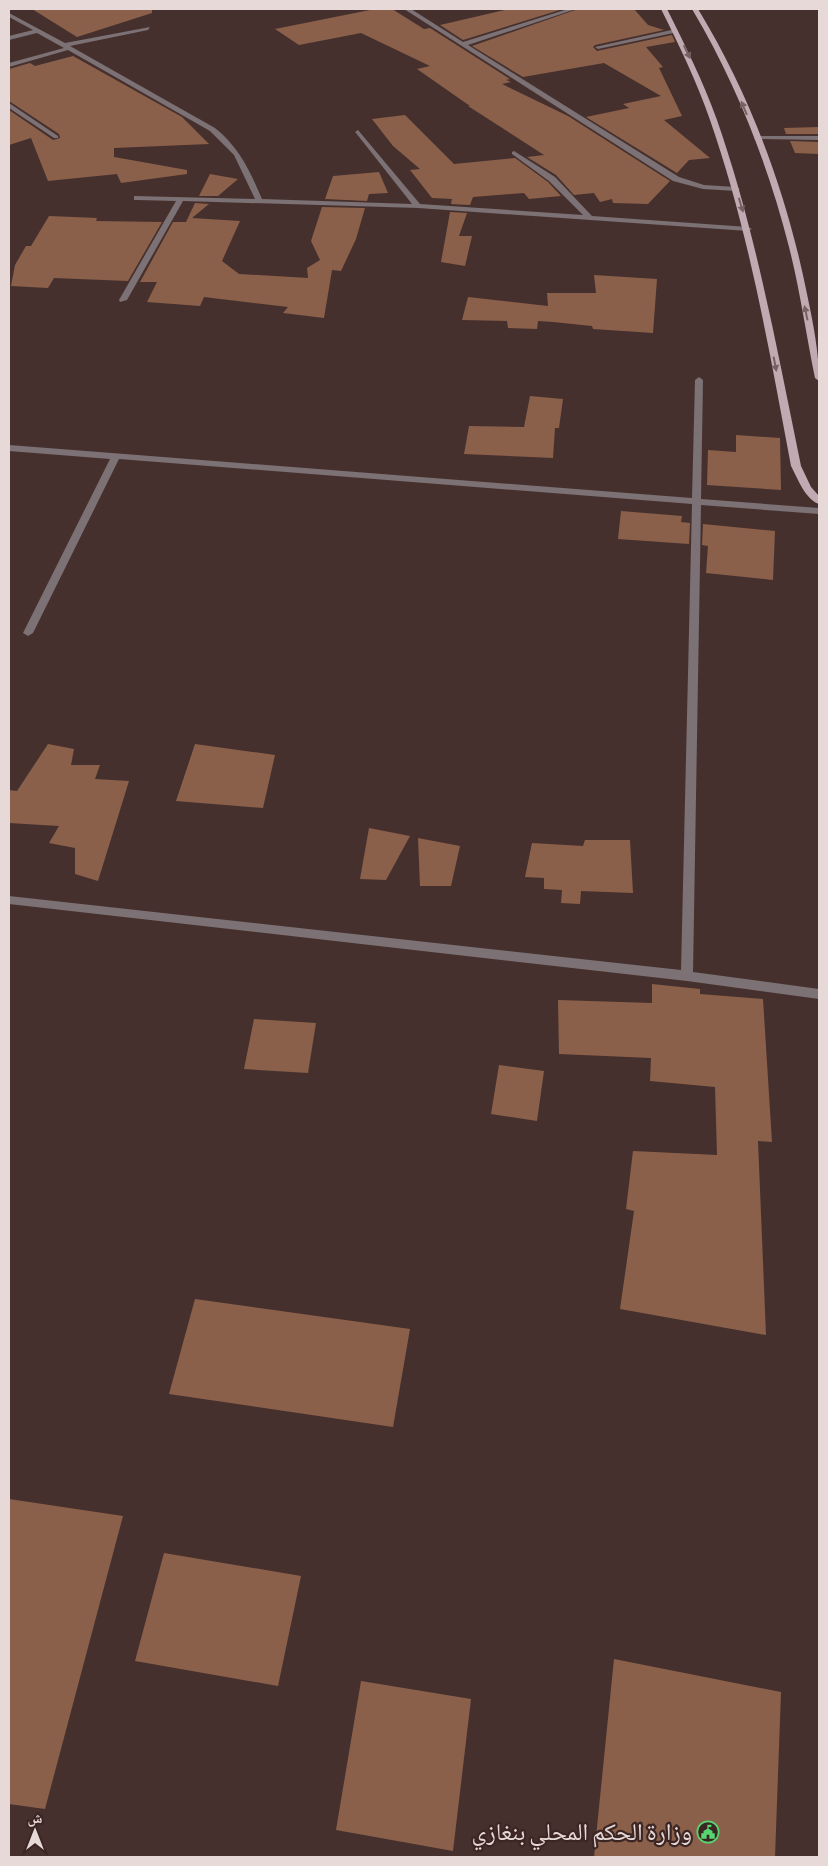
<svg xmlns="http://www.w3.org/2000/svg" width="828" height="1866" viewBox="0 0 828 1866" font-family="'Alegreya Sans','Noto Naskh Arabic',sans-serif">
  <rect width="100%" height="100%" fill="#46302e"/>
  <g fill="#8a604a">
    <path d="M32,9h120v4l-75,24z"/>
    <path d="M375,9h17l32,20 6,-1 80,51 -4,1 5,2 -9,2 66,32 102,65 -22,23 -35,-1 -1,-4 -12,3 -6,-9 -20,2 -18,-20 -29,-18 17,-2 -76,-49h2l-53,-37 13,-3 -69,-33 -62,12 -24,-16z"/>
    <path d="M509,9h54l-100,31 -23,-15z"/>
    <path d="M578,9h56l14,16 16,5 -69,15 -2,2 4,4 75,-16 3,7 -29,5 17,20 -4,1 23,48 -18,4 46,38 -21,2 -12,13 -91,-56 43,-9 -6,-4 38,-8 -57,-33 -81,14 -51,-31z"/>
    <path d="M73,56l109,61 27,27 -95,4v9l73,13v4l-66,9 -4,-9 -69,7 -17,-43 -22,7v-35l44,30 7,-2 -1,-4 -50,-33v-32l21,-6 5,3z"/>
    <path d="M405,115l49,49 61,-6 33,24 13,14 -32,3 -5,-6 -51,4 -3,8 -19,-1 1,-5 -20,-1 -22,-28 10,-1 -27,-23 -21,-27z"/>
    <path d="M819,127v7h-33l-2,-6z"/>
    <path d="M790,141l29,1v12l-24,-1z"/>
    <path d="M379,172l9,21 -19,1 -2,7 -42,-2 8,-23z"/>
    <path d="M210,174l28,5 -20,17h-19z"/>
    <path d="M195,203l14,1 -17,14 48,3 -18,40 17,13 69,4 -1,-10 13,-8 -9,-19 11,-34 43,1 -9,31 -15,32 -9,-1 -8,48 -41,-5 5,-6 -84,-10 -4,9 -53,-4 10,-20h-17l33,-60h13z"/>
    <path d="M450,212l17,1 -8,23h13l-7,30 -24,-4z"/>
    <path d="M49,216l48,2 -1,3 66,1 -34,59 -74,-3 -6,10 -37,-2 4,-21 11,-19h5z"/>
    <path d="M594,275l63,4 -4,54 -60,-4 -1,-3 -39,-4 -15,-1 -1,8 -29,-1 -1,-7 -45,-1 6,-23 80,9 -1,-13h49z"/>
    <path d="M530,396l33,3 -4,29h-4l-2,30 -89,-4 5,-28 55,1z"/>
    <path d="M736,435l44,3 1,52 -74,-5 1,-35 28,2z"/>
    <path d="M621,511l61,5 -1,6 9,1 -1,21 -71,-5z"/>
    <path d="M703,524l72,7 -2,49 -67,-7 2,-27 -6,-1z"/>
    <path d="M48,744l26,5 -3,16h29l-5,14 34,2 -31,100 -23,-7v-26l-26,-5 10,-17 -50,-3v-33l8,1z"/>
    <path d="M195,744l80,11 -12,53 -87,-7z"/>
    <path d="M369,828l41,8 -24,44 -26,-1z"/>
    <path d="M418,838l42,8 -9,40h-31z"/>
    <path d="M585,840h45l3,53 -52,-2 -1,13 -19,-1 1,-13 -18,-1v-11l-19,-1 7,-34 51,3z"/>
    <path d="M652,984l48,5v5l63,5 9,143 -14,-1 8,194 -146,-26 14,-98 -8,-2 7,-58 84,4 -2,-68 -65,-6 1,-23 -92,-4 -1,-54 94,3z"/>
    <path d="M254,1019l62,4 -8,50 -64,-4z"/>
    <path d="M499,1065l45,6 -7,50 -46,-7z"/>
    <path d="M195,1299l215,30 -17,98 -224,-33z"/>
    <path d="M9,1499l114,17 -78,293 -36,-5z"/>
    <path d="M164,1553l137,23 -23,110 -143,-25z"/>
    <path d="M614,1659l167,33 -6,165h-181z"/>
    <path d="M361,1681l110,18 -18,152 -117,-21z"/>
  </g>
  <g fill="none" stroke-linecap="round" stroke-linejoin="round">
    <g fill="#7c7174" fill-rule="evenodd">
      <path d="M404,9h7l52,33 105,-33h8l-108,36 211,132 25,8 32,2 4,2 -4,2 -33,-2 -30,-8z"/>
      <path d="M9,13l56,30 85,-16 -2,3 -78,16 145,82c24,19 35,43 47,71l150,5 -56,-71 -1,-1 3,-2 62,74 163,11 -34,-34 -37,-27v-2l2,-1 41,26 37,39 156,11 4,2 -4,2 -330,-23 -235,-7 -56,99 -7,2 -1,-2 57,-99 -39,-1h-3v-4l121,3 -21,-44 -24,-24 -142,-81 -59,17v-4l55,-15 -27,-15 -28,7v-4l24,-6 -24,-13z"/>
      <path d="M676,29l2,3 -80,17 -3,-2z"/>
      <path d="M9,103l49,33v2h-4l-45,-30z"/>
      <path d="M757,136h62v4l-64,-1 -1,-1z"/>
      <path d="M699,377l4,3 -2,119 118,9v6l-118,-9 -8,467 126,17v10l-132,-18 -678,-77v-8l672,74 11,-466 -573,-45 -86,174 -5,3 -5,-3 87,-174 -101,-8v-6l683,53 3,-118z"/>
    </g>
    <g fill="#c1aab1" fill-rule="evenodd">
      <path d="M661,9h6c18,36 36,72 50,111 39,112 60,229 84,346l10,21 8,9v8c-14,-5 -21,-25 -28,-38 -22,-117 -42,-234 -81,-346 -13,-38 -31,-75 -49,-111z"/>
      <path d="M692,9h6c53,87 89,185 109,285 6,29 12,57 12,87l-4,-3c-9,-44 -15,-88 -26,-131 -21,-83 -53,-164 -97,-238z"/>
    </g>
  </g>
  <defs><path id="oneway-solid" d="M-6-.8H1V-3.2L6.5 0L1 3.2V.8H-6Z" transform="scale(1.25)"/></defs>
  <g fill="#786163">
    <use href="#oneway-solid" transform="translate(687 52) rotate(65)"/>
    <use href="#oneway-solid" transform="translate(744 108) rotate(-113)"/>
    <use href="#oneway-solid" transform="translate(741 205) rotate(73)"/>
    <use href="#oneway-solid" transform="translate(806 313) rotate(-102)"/>
    <use href="#oneway-solid" transform="translate(775 364) rotate(79)"/>
  </g>
  <defs>
    <g id="civic-ring" transform="scale(1.125)"><circle r="9.5" fill="#3c2624" stroke="#56d671" stroke-width="1.5"/><path d="M-.6-6.5H3V-4.5H.6V-3L4-1V1h2V6H-6V1h2V-1L-.6-3ZM-1.2 2.5V6h2.4V2.5Z" fill="#56d671"/></g>
  </defs>
  <g fill-rule="evenodd">
    <use href="#civic-ring" x="708" y="1832"/>
  </g>
  <g text-anchor="middle" stroke-width="4.5" stroke-linejoin="round" paint-order="stroke">
    <g font-size="24" fill="#e7d9d7" stroke="#3c2624" text-anchor="end">
      <text x="692" y="1840">وزارة الحكم المحلي بنغازي</text>
    </g>
  </g>
  <rect width="828" height="1866" fill="none" stroke="#e7d9d7" stroke-width="20"/>
  <g transform="translate(35 1831)" stroke="#3c2624" stroke-width="4" paint-order="stroke">
  <path d="M0-4L9 19L0 12L-9 19Z" fill="#e7d9d7"/>
  <text y="-8" font-size="14" font-weight="bold" text-anchor="middle" fill="#e7d9d7">ش</text>
  </g>
</svg>
